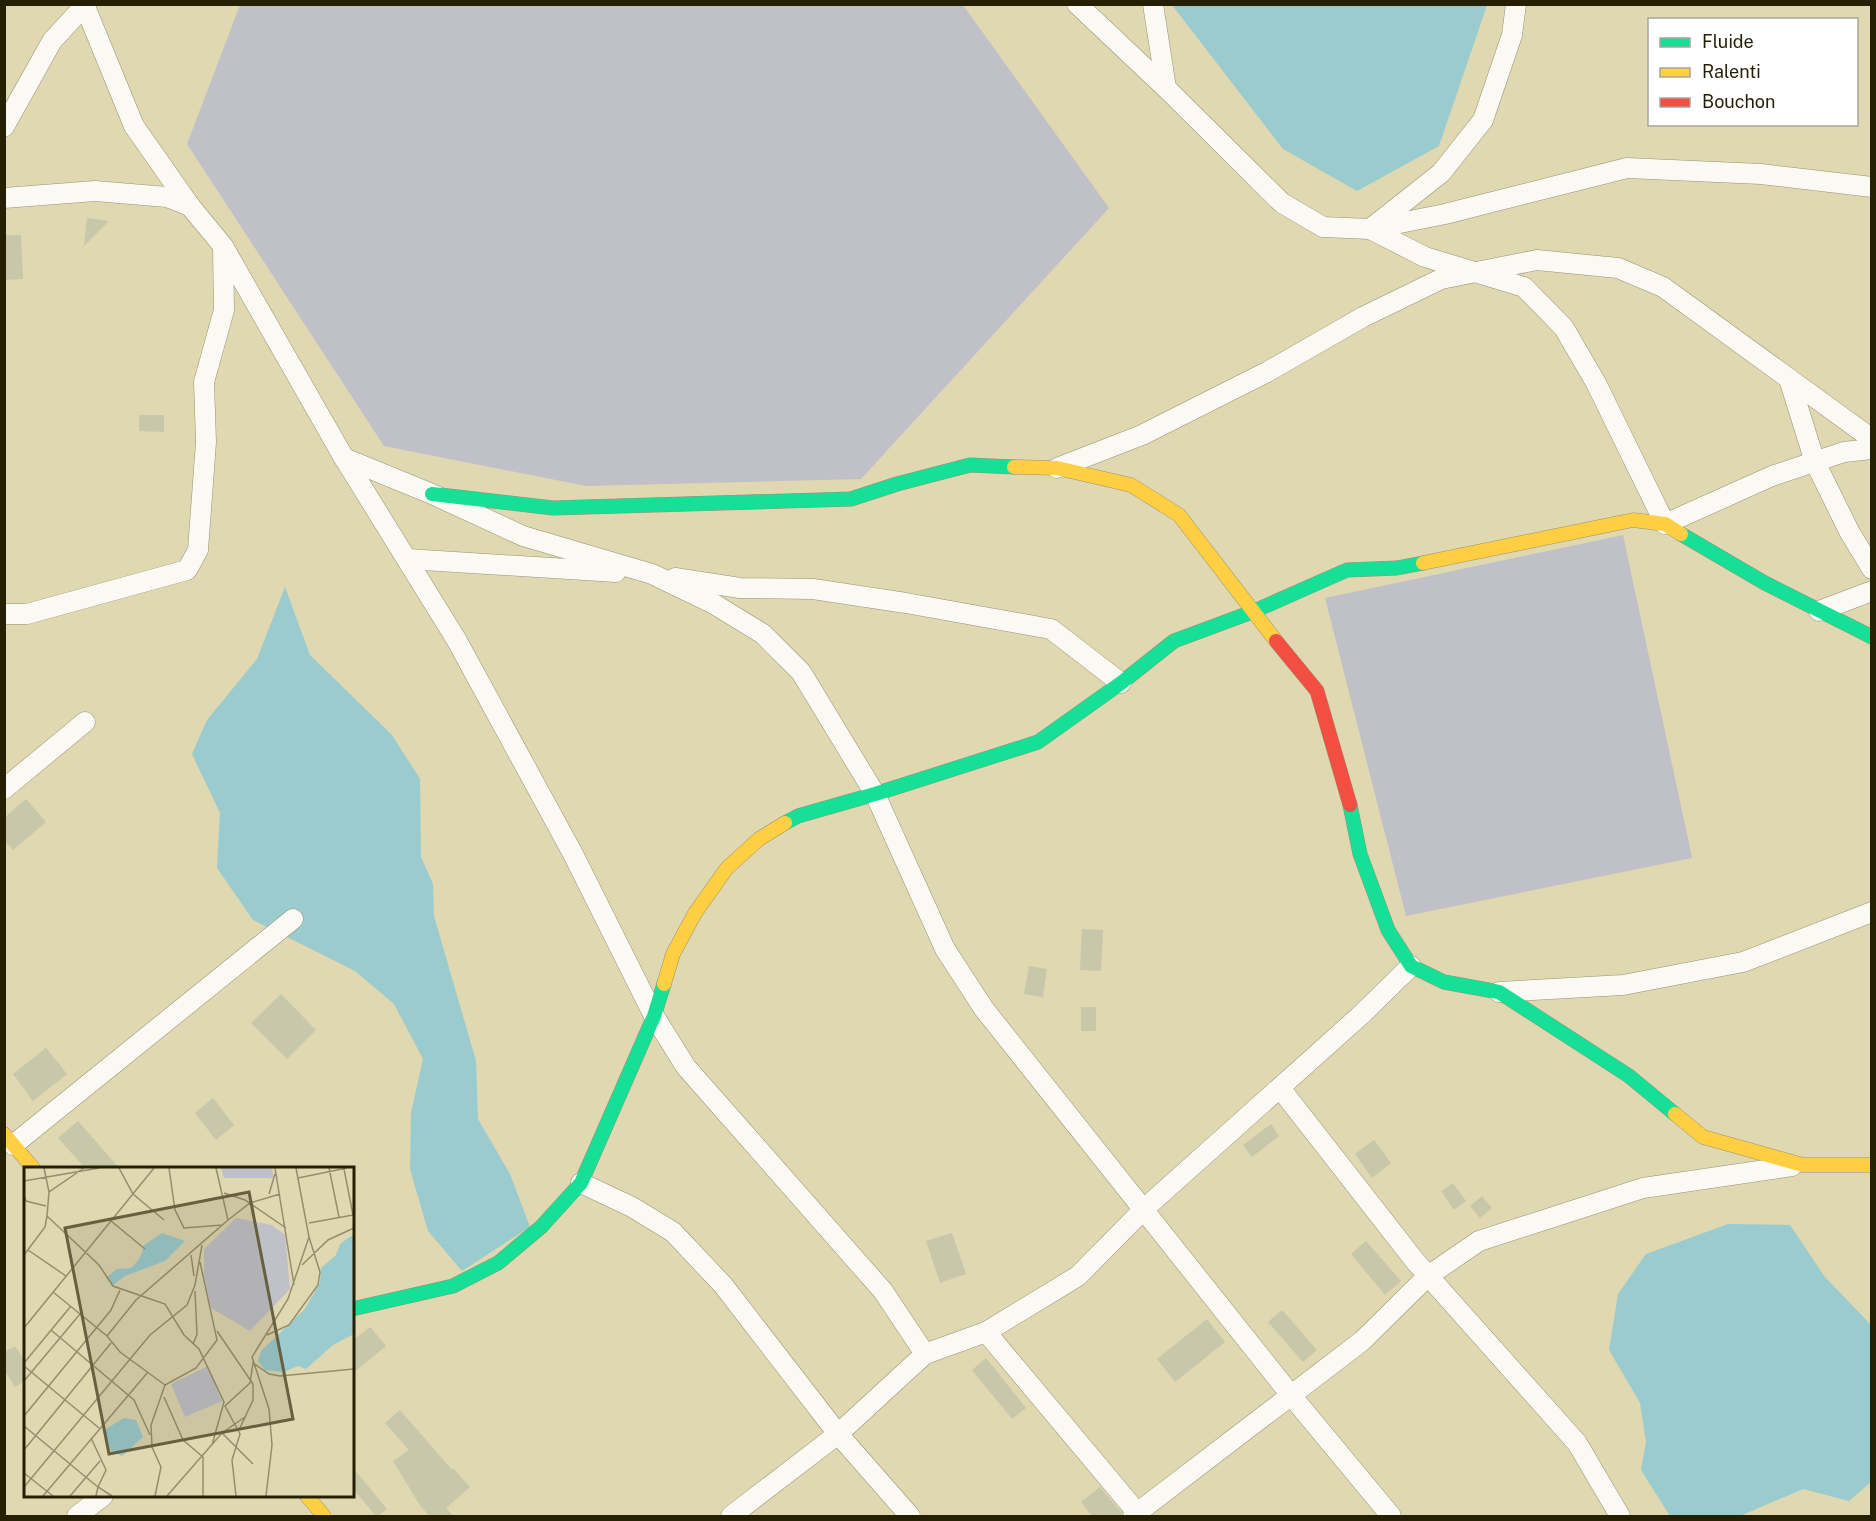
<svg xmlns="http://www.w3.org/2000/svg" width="1876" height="1521" viewBox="0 0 1876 1521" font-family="'Public Sans',sans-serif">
  <rect width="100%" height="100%" fill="#dfd8b1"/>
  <g fill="#c0c0c8">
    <path d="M240,5h723l146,203 -248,271 -275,7 -202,-40 -197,-302z"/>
    <path d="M1623,535l69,323 -286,58 -81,-318z"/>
  </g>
  <g fill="#99cbcf">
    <path d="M1172,5h315l-48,141 -82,45 -74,-42z"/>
    <path d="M285,587l25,68 82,80 28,44 1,78 12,27 1,32 42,145 2,58 32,55 20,53 -68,44 -34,-40 -18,-62 1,-56 12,-54 -29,-55 -39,-33 -102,-51 -36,-52 3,-55 -28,-59 15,-34 50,-61z"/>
    <path d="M1728,1224l62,1 35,52 46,48v157l-22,19 -46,-12 -63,27h-70l-29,-46 5,-28 -6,-39 -31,-53 9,-56 28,-40z"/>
  </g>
  <g fill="#c8c7aa">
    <path d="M87,218l22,3 -25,25z"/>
    <path d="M4,235h17l2,44 -19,1z"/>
    <path d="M139,415h25v17l-25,-1z"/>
    <path d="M26,799l20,23 -33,28 -9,-10v-22z"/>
    <path d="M1082,929l21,1 -2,41 -21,-1z"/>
    <path d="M1029,966l18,3 -4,28 -19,-3z"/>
    <path d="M281,994l35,36 -29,29 -36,-36z"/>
    <rect x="1081" y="1007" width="15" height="24"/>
    <path d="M46,1048l21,26 -34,27 -20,-27z"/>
    <path d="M213,1098l21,27 -18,15 -21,-27z"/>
    <path d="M78,1121l41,47h-34l-27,-30z"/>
    <path d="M1271,1124l8,12 -27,21 -9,-12z"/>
    <path d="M1374,1140l17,23 -19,15 -17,-24z"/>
    <path d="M1453,1183l13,18 -12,9 -13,-19z"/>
    <path d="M1482,1196l10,12 -12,10 -10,-12z"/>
    <path d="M952,1233l14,41 -26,9 -14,-42z"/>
    <path d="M1366,1241l35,40 -16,14 -34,-41z"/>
    <path d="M1282,1310l35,40 -14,12 -35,-40z"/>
    <path d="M1207,1319l18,23 -50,40 -18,-23z"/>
    <path d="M370,1327l16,19 -34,28v-33z"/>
    <path d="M15,1346l11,17v17l-11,7 -11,-17v-18z"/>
    <path d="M986,1358l40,50 -14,11 -40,-49z"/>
    <path d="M400,1410l52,60 1,-2 17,19 -24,21 7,8h-24l-10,-12 -26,-43 16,-11 -24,-27z"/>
    <path d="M352,1467l35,42 -9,7h-2l-24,-28z"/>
    <path d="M1100,1487l22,26 -1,3h-29l-11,-14z"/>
  </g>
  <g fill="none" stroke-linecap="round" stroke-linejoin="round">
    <g stroke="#989273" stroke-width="21">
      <g id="street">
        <path d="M84,4l50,122 56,80"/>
        <path d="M1077,4l89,84 116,115 41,24 47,2 75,-15 182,-46 134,6 111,13"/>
        <path d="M1153,4l13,84"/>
        <path d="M1516,4l-4,31 -29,85 -42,53 -71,56 55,28 99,30 40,41 32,55 69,141 107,-48 72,-24 28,-3"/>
        <path d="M4,127l48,-86 34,-37"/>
        <path d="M4,198l91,-7 72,6 23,9 33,40 121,212 112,181 117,215 81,162 32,51 197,224 42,63"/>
        <path d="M1789,379l26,83 35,71 22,36"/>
        <path d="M344,458l88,36 91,42 129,38 62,30 49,30 38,38 74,122 70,155 39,60 306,385 101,122"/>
        <path d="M1057,468l85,-33 125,-63 96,-55 78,-38 96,-19 81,8 45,19 209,152"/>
        <path d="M407,559l209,13"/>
        <path d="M675,578l65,10 73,1 93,14 145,26 70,54"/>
        <path d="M1819,611l53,-20"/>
        <path d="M4,614h23l160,-44 11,-20 8,-108 -2,-60 20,-72 -1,-62"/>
        <path d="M4,789l81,-67"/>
        <path d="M1499,992l124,-7 120,-23 129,-50"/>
        <path d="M1280,1088l135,173 162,182 43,73"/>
        <path d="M13,1145l280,-226"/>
        <path d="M581,1183l51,24 41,25 50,53 115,149 72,82"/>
        <path d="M986,1332l154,184"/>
        <path d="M77,1516l26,-20"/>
        <path d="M731,1516l107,-82 87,-80 61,-22 92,-56 66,-67 218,-195 49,-48"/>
        <path d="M1133,1516l229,-175 66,-65 51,-35 164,-53 149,-22"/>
      </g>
    </g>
    <g stroke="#989273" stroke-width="15">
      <g id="fast">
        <path d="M432,494l121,14 298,-9 46,-15 73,-19 44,2"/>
        <path d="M1681,534l82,48 109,55"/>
        <path d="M1350,805l10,49 28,76 23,36 33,16 55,10 130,84 46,38"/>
        <path d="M785,823l13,-7 77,-22 163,-52 83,-59 53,-42 78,-29 95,-42 50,-2 26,-5"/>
        <path d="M352,1309l101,-23 45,-23 43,-36 40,-44 73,-167 10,-32"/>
      </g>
    </g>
    <g stroke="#989273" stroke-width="15">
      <g id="slow">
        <path d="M1014,467l43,1 74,17 48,30 97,126"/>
        <path d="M1423,563l210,-43 32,4 16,10"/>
        <path d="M664,984l9,-30 22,-41 32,-45 32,-29 26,-16"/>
        <path d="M1675,1114l28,23 100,28h69"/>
        <path d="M4,1134l29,34"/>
        <path d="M307,1496l17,20"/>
      </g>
    </g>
    <g stroke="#989273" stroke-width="15">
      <path id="jam" d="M1276,641l41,50 33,114"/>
    </g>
    <use href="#street" stroke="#faf9f3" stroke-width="20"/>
    <use href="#fast" stroke="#16e098" stroke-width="14"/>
    <use href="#slow" stroke="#ffcf43" stroke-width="14"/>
    <use href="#jam" stroke="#f24e42" stroke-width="14"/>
  </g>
  <g transform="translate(24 1167)">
    <rect width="330" height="330" fill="#dfd8b1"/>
    <path d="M197,1h51l2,10h-50zM212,51l36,7 13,10 5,54 -40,42 -39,-23 -7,-33v-26zM184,199l14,35 -37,16 -14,-33z" fill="#c0c0c8"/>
    <path d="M138,66l23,8 -20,20 -40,15 -12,9 -7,-7 11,-9 14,-1 9,-10 4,-13zM330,67v100l-21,11 -27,24 -8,-3 -14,6 -19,-2 -7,-9 3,-10 43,-41 16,-27 1,-15 15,-13 4,-11zM100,251l12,2 7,17 -21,19 -11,-5 -7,-21z" fill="#99cbcf"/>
    <path fill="none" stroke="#958e6b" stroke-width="1.5" d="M20,1l5,24M60,1l-35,24 -2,24 52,49 14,21 52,18 19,31 15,14 25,53 -12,43M95,1l14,26 31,26M145,1l6,42 9,18 39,-3M251,1l19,117M305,1l10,49M320,2l9,46M274,11l49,-10M0,14l75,-13M200,26l21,7 41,28M245,27l6,-20M0,29l2,5 20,5M204,53l22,-17 30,-9M87,54l34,28M285,56l44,-8M4,83l38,26M0,88l21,-28 2,-11M167,88l3,21M278,98l26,-25 26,-12M29,125l54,44 13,16 45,33M0,161l130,-160M27,163l83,70 16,35M193,164l36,53v16l-14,30M243,168l22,-10 29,-40 2,-13 -11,-35M83,169l29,-36 92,-80 -12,-52M169,177l4,-10 -2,-43M0,196l47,-57M0,199l75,62M0,214l56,-67M140,230l19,43 20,17v39M0,249l87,-106 9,-20M0,259l69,57 5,4 -2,9M197,265l32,32M67,271l15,32 -8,17 14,9M0,283l87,-107M0,306l29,23M0,320l126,-152 37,-30 8,-20 7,-40M19,329l105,-124M46,329l30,-35M131,329l6,-29 -9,-20 -1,-22 14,-40 31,-17 21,-28 -17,-78M143,329l55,-63 23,-16M212,329l-4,-36 8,-26 -15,-28 25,-23 3,-20 16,11 11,2 74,-7M242,329l6,-51 -3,-36 -17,-52 36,-58 21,-62 -13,-69"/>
    <path fill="#666040" fill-opacity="0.15" stroke="#666040" stroke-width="3" d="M225,25l44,227 -184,35 -44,-226z"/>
    <rect width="330" height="330" fill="none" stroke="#251f03" stroke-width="3"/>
  </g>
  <rect width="1876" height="1521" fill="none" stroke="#251f03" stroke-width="12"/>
  <rect x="1648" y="18" width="210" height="108" fill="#ffffff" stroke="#a8a59a" stroke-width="1.5"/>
  <rect x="1660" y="38" width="30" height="9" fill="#16e098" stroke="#a8a59a" stroke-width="1.5"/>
  <text x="1702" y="48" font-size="18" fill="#251f03">Fluide</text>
  <rect x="1660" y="68" width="30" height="9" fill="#ffcf43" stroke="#a8a59a" stroke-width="1.5"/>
  <text x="1702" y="78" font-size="18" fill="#251f03">Ralenti</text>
  <rect x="1660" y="98" width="30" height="9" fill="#f24e42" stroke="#a8a59a" stroke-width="1.5"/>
  <text x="1702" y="108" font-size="18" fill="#251f03">Bouchon</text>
</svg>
